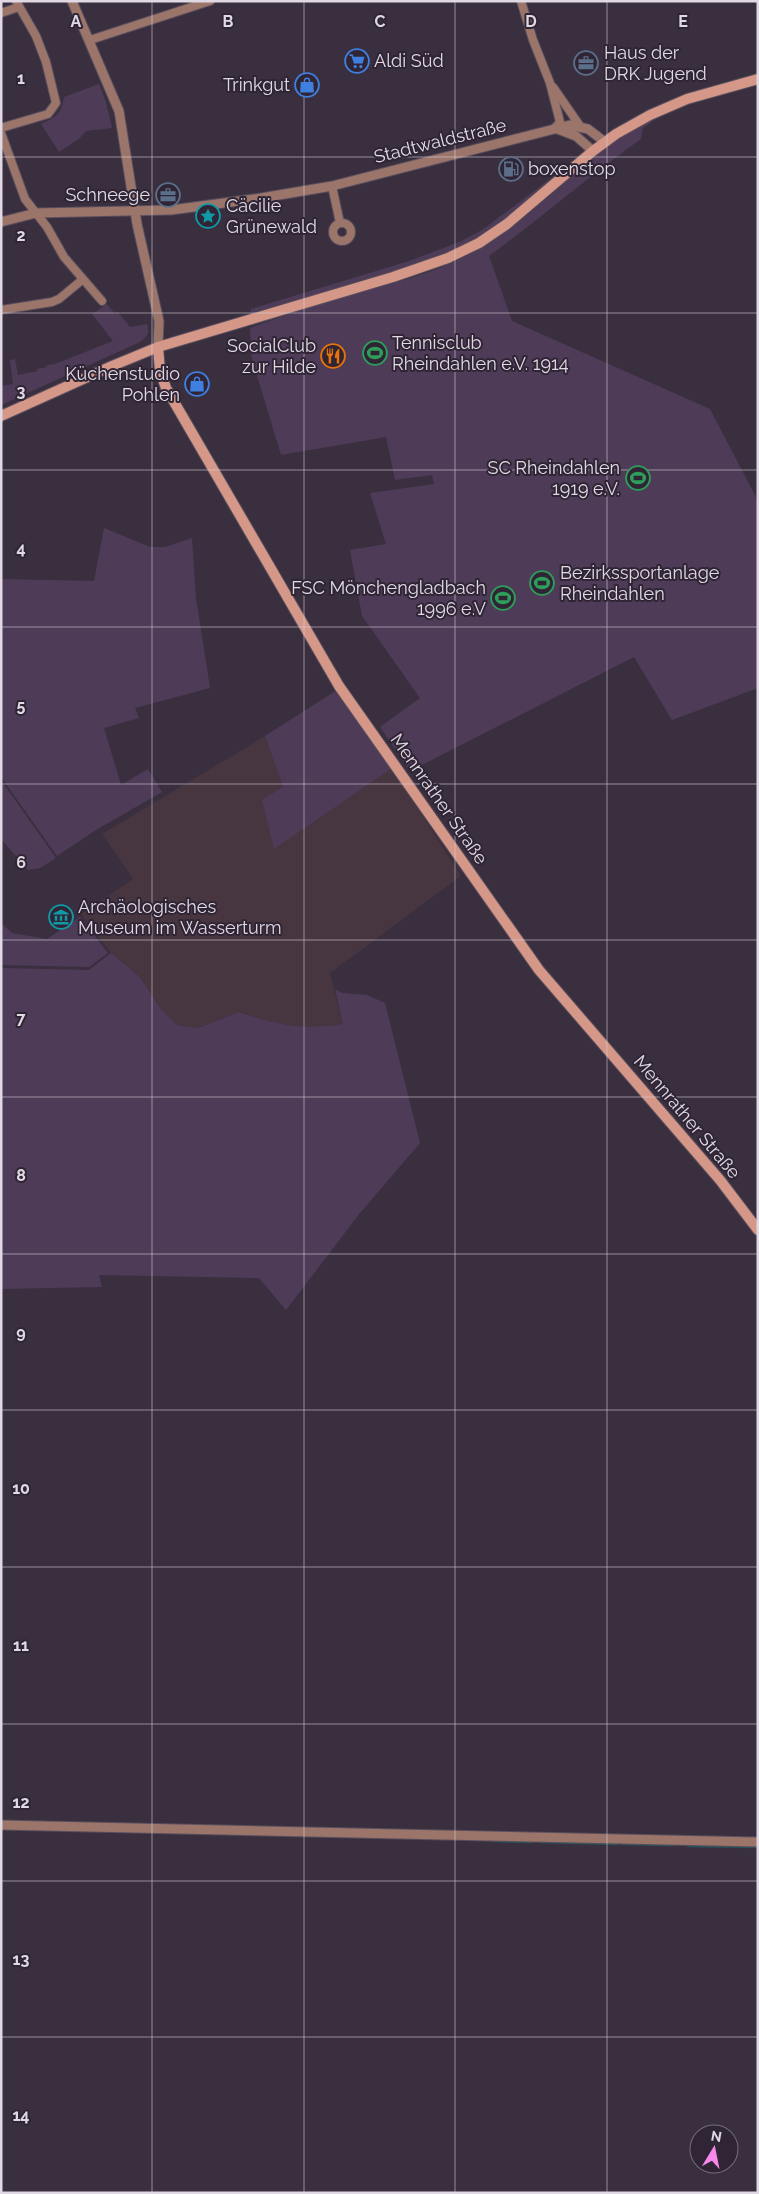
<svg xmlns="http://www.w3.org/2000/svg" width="759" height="2194" viewBox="0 0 759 2194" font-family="Raleway,sans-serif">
  <rect width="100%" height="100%" fill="#3a2f3f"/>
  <path fill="#47353f" d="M265,736l18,51 108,-21 70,110 -131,97 13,51 -25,4 -48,-5 -31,-11 -41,16 -21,-3 -17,-17 -20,-31 -29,-24 -30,-39 52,-35 -31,-45z"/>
  <g fill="#4e3b58">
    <path d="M99,84l7,18 6,26 -26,3 -6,7 -21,14 -18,-28c16,-7 20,-10 23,-27z"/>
    <path d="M659,117l-16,11 -2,11c-52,37 -100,79 -152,117l23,65 198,88 48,92v187l-86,32 -38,-63 -224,114 -30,-44 40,-29 -58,-82 -12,-66 36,-6 -16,-51 64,-9 -2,-9 -37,5 -9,-43 -105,18 -29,-96 -2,-31c31,-11 62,-22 94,-31 45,-13 91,-23 132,-46 51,-29 90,-74 137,-108 14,-9 31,-21 46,-26z"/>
    <path d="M574,161c-31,27 -63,58 -99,78 -37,20 -78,32 -118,44 -35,10 -71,20 -106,30v-4l158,-48 50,-19 23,-12z"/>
    <path d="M107,304l8,10 3,-2 12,15 17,-3c4,9 -1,13 -7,18l-139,63v-19l12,-2 -3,-24 5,-1 3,16 19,-4v-2l10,-2 -1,-2 9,-1 58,-23 -21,-27z"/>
    <path d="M104,528l46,19h15l27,-9 4,60 14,90 -75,20 4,10 -35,10 17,57 27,-16 14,23 -66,38 -39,26 -56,-79v-198l93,2z"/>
    <path d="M337,690l55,78 -118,81 -12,-49 21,-13 -18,-51z"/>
    <path d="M1,780l55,78 -16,10 -12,2 -27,-31z"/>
    <path d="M80,917l28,36 -19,14 -88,-2v-42l11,10 35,6z"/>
    <path d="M111,953l29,24 20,31 17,17 21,3 41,-16c37,13 65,18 104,12l-8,-35 7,4 25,2 18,8 35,140 -60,70 -74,97 -27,-32 -160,-3 3,12 -101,2v-321l88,2z"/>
  </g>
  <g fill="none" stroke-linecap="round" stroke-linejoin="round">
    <g stroke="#215659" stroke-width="2.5">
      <path d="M493,1841l38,1"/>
      <path d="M541,1842l76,2"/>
      <path d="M623,1844l50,1"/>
      <path d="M688,1846l70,1"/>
    </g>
    <g stroke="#584e5d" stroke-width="10">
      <g id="minor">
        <path d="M521,1l12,39 17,43 10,39 -5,6"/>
        <path d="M1,13l18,-6"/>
        <path d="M90,40l120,-39"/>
        <path d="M553,87l27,39"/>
        <path d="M1,128l47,-14 8,-11 -10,-41 -10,-26 -20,-35"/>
        <path d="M1,133l24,66 22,28 17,30 38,44"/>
        <path d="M332,186l8,37"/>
        <circle cx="342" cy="232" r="9"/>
        <path d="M1,310l51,-8 7,-3 23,-19"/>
      </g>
    </g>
    <g stroke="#584e5d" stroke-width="11">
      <g id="tertiary">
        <path d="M72,1l47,110 18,113 22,97 -1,26"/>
        <path d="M555,128l21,8 17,15"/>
        <path d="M1,222l35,-9 135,-3 90,-12 71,-12 238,-61 18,4 17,13"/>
        <path d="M1,1825l757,17"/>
      </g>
    </g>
    <g stroke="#584e5d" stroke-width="12">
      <g id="secondary">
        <path d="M158,347l2,24 6,17 173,298 200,284 181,210 38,50"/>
        <path d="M1,416l111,-50 46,-19 235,-70 55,-19 31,-15 28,-19 86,-73 23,-17 34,-19 37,-16 71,-20"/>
      </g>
    </g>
    <use href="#minor" stroke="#9b746a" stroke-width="8"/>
    <use href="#tertiary" stroke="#9b746a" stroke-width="9"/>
    <use href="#secondary" stroke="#d59787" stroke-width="10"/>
  </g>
  <path fill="none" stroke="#e0d9e4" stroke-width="1" stroke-opacity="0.55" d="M152,1v2192M304,1v2192M455,1v2192M607,1v2192M1,157h757M1,313h757M1,470h757M1,627h757M1,784h757M1,940h757M1,1097h757M1,1254h757M1,1410h757M1,1567h757M1,1724h757M1,1881h757M1,2037h757"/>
  <defs>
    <g id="supermarket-ring" transform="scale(1.25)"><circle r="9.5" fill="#302535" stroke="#3f7fe0" stroke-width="1.5"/><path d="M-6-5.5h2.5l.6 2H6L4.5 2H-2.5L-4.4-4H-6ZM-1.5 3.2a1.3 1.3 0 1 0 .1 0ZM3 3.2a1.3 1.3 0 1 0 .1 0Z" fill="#3f7fe0"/></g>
    <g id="office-ring" transform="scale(1.25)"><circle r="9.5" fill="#302535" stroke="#5c6f8a" stroke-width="1.5"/><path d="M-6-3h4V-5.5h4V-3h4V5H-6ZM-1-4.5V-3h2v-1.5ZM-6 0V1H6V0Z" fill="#5c6f8a"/></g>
    <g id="shop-ring" transform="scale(1.25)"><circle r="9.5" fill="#302535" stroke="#3f7fe0" stroke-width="1.5"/><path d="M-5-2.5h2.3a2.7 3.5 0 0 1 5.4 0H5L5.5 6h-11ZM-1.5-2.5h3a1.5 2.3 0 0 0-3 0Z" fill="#3f7fe0"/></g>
    <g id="fuel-ring" transform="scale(1.25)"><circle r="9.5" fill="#302535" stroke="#5c6f8a" stroke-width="1.5"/><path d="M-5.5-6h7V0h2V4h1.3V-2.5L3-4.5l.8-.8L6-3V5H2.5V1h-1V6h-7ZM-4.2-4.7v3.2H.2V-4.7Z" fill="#5c6f8a"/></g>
    <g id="sight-ring" transform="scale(1.25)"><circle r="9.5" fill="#302535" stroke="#0f9aa8" stroke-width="1.5"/><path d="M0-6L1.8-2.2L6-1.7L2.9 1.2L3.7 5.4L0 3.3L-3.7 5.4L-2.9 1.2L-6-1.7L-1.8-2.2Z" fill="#0f9aa8"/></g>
    <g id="stadium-ring" transform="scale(1.25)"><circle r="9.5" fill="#302535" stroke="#2e9e5b" stroke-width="1.5"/><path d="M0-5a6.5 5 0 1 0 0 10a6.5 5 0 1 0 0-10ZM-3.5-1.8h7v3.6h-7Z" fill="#2e9e5b"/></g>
    <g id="restaurant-ring" transform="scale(1.25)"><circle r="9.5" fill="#302535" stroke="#e8710a" stroke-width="1.5"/><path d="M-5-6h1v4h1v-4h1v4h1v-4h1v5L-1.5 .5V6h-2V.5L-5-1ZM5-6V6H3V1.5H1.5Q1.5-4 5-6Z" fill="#e8710a"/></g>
    <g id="museum-ring" transform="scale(1.25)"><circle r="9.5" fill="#302535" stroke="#0f9aa8" stroke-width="1.5"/><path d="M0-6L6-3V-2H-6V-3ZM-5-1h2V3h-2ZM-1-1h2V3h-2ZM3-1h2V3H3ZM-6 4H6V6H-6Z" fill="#0f9aa8"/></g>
  </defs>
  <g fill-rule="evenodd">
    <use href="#supermarket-ring" x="357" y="61"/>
    <use href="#office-ring" x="586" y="63"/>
    <use href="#shop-ring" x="307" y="85"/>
    <use href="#fuel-ring" x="511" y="169"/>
    <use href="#office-ring" x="168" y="195"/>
    <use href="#sight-ring" x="208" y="216"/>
    <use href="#stadium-ring" x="375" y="353"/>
    <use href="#restaurant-ring" x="333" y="356"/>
    <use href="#shop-ring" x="197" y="384"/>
    <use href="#stadium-ring" x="638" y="478"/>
    <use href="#stadium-ring" x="542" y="583"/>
    <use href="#stadium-ring" x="503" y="598"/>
    <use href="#museum-ring" x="61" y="917"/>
  </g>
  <g text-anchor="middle" stroke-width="4" stroke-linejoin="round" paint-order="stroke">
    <g font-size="18" fill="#e0d9e4" stroke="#302535" text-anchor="start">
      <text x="604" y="59">Haus der<tspan x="604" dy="21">DRK Jugend</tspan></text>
      <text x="374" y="67">Aldi Süd</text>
      <text x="290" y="91" text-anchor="end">Trinkgut</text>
      <text x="528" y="175">boxenstop</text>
      <text x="150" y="201" text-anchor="end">Schneege</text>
      <text x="226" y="212">Cäcilie<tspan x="226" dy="21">Grünewald</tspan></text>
      <text x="392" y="349">Tennisclub<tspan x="392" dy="21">Rheindahlen e.V. 1914</tspan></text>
      <text x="316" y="352" text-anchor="end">SocialClub<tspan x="316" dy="21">zur Hilde</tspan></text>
      <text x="180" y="380" text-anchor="end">Küchenstudio<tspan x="180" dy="21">Pohlen</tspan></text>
      <text x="620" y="474" text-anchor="end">SC Rheindahlen<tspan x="620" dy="21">1919 e.V.</tspan></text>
      <text x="560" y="579">Bezirkssportanlage<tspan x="560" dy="21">Rheindahlen</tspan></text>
      <text x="486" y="594" text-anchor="end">FSC Mönchengladbach<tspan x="486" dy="21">1996 e.V</tspan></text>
      <text x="78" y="913">Archäologisches<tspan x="78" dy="21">Museum im Wasserturm</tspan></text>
    </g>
    <g font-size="18" fill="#e0d9e4" stroke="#302535">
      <text transform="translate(440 141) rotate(-14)" y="6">Stadtwaldstraße</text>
      <text transform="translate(439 799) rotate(55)" y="6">Mennrather Straße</text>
      <text transform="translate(687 1117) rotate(50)" y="6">Mennrather Straße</text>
    </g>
  </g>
  <g font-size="16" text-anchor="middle" font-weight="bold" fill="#e0d9e4" stroke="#302535" stroke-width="4" stroke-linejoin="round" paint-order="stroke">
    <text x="76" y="27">A</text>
    <text x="228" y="27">B</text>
    <text x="380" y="27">C</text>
    <text x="531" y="27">D</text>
    <text x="683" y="27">E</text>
    <text x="21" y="84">1</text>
    <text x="21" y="241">2</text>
    <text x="21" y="397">3</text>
    <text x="21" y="554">4</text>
    <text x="21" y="711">5</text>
    <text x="21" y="868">6</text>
    <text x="21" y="1024">7</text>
    <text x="21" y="1181">8</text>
    <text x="21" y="1338">9</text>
    <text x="21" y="1494">10</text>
    <text x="21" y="1651">11</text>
    <text x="21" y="1808">12</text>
    <text x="21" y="1965">13</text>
    <text x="21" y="2121">14</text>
  </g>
  <rect width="759" height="2194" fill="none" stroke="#e0d9e4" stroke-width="5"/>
  <g transform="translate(714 2149) rotate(10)"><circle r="24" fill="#302535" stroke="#766d7b"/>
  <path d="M0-4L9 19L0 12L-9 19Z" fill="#f788eb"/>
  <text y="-8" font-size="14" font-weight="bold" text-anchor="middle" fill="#e0d9e4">N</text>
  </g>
</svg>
